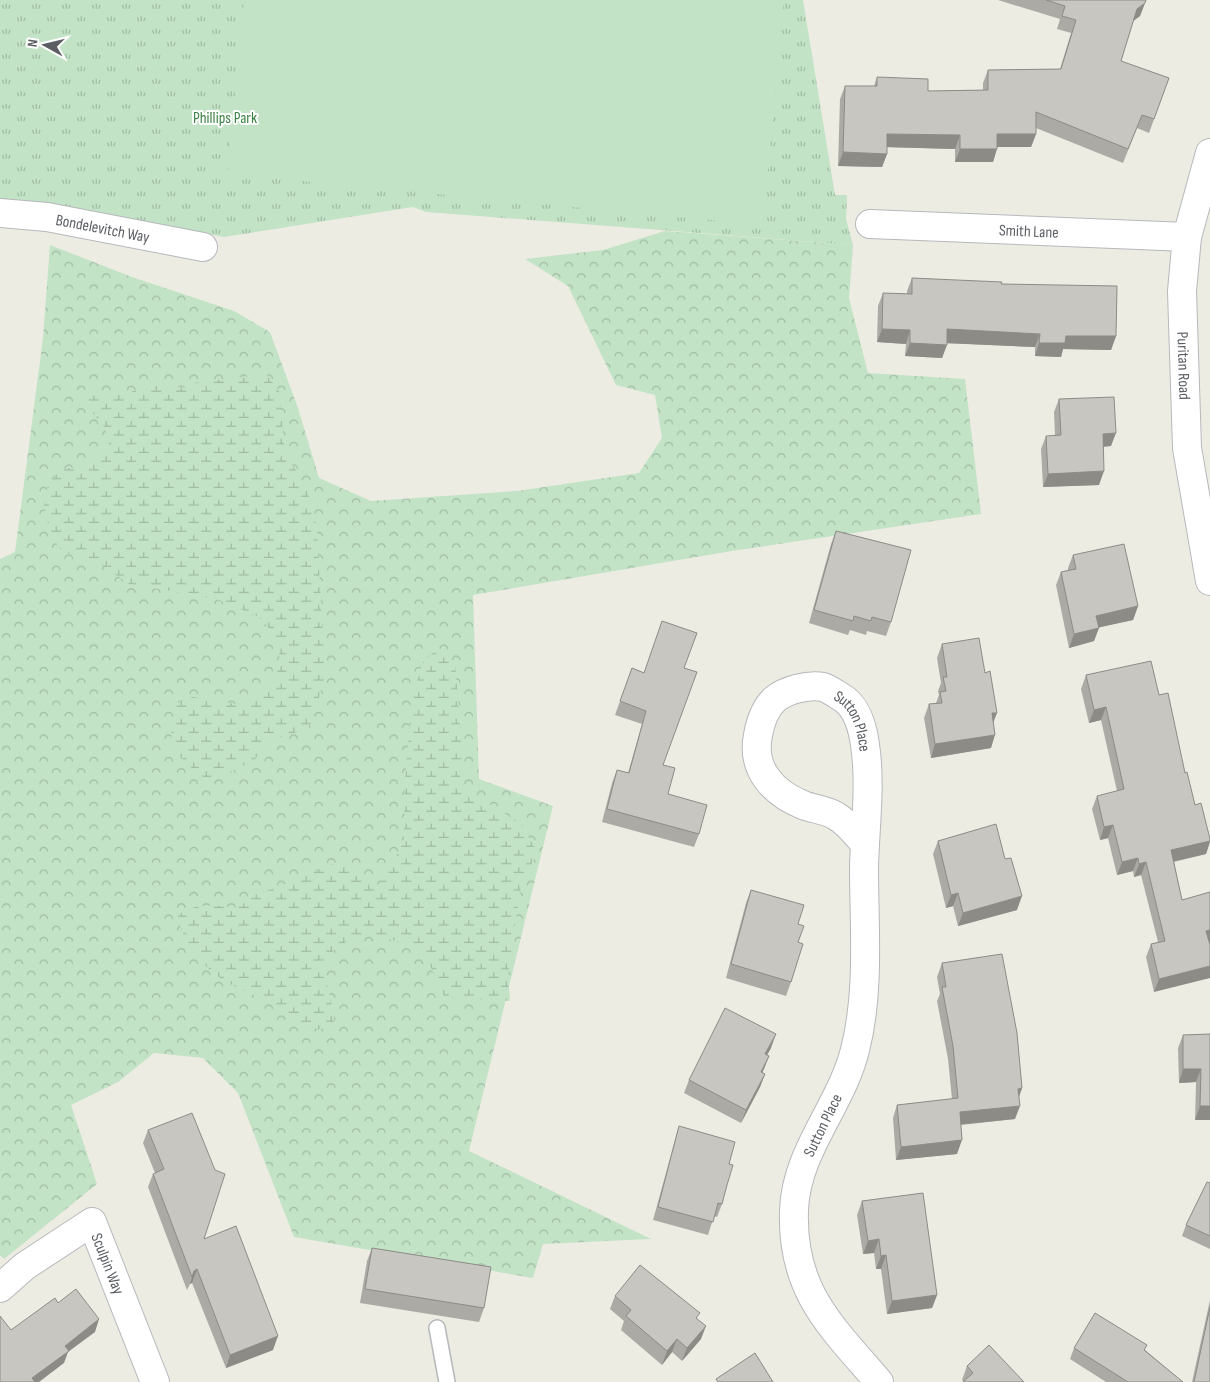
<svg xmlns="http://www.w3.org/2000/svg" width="1210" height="1382" viewBox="0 0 1210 1382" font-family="'Sofia Sans Condensed',sans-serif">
  <defs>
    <pattern id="forest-crowns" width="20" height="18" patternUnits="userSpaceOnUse" patternTransform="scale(1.25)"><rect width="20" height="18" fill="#c2e3c5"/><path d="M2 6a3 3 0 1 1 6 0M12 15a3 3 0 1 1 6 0" fill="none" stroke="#a1bba4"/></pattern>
    <pattern id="wetland-marsh" width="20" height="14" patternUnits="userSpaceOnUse" patternTransform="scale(1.25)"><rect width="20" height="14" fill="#c2e3c5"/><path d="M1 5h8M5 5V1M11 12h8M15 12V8" fill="none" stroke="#a1bba4"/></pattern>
    <pattern id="park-tufts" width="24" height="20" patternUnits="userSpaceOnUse" patternTransform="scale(1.25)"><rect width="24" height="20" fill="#c2e3c5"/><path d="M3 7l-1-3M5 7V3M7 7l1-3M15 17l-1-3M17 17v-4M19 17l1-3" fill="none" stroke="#a1bba4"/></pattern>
  </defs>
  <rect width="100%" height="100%" fill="#edece3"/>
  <path fill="url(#forest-crowns)" d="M665,231l188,14 -4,53 19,75 97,6 16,135 -249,37 -259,44 6,184 74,27 -84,345 182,88 -108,5 -10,34 -239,-41 -56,-144 -35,-35 -49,-5 -36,29 -47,23 26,79 -93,75 -4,-4v-696l15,-7 28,-214 7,-93 82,32 102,34 36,21 28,76 21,70 52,23 146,-10 122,-18 23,-35 -7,-43 -39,-10 -48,-99 -43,-27 78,-9z"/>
  <g fill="url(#wetland-marsh)">
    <path d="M266,374l13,17 6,63 22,33 10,42 8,148 -13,45 -6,7 -38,12 -18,25 -9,-1 -12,9 -23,5c-33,-24 -42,-36 -29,-76l16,-6 49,8 34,-23 5,-40 -22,-25 -42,-18 -88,-15 -34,-23 -31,-9 -13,-13 -7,-34 4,-21 13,-14 28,-6 21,-16 -5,-20 -22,-27 16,-8h29l22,-9 38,4 6,-5z"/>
    <path d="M435,651l20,11 7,86 -2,28 6,14 54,33 17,28 -17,40 -12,84 2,26c-24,-2 -42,0 -66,-5 -6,-11 -9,-25 -18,-35 -16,-19 -54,-32 -78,-20 -9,4 -17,12 -24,19 0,22 10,43 10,64 -6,3 -12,6 -19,5 -13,-1 -25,-16 -36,-22 -23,-13 -52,-20 -71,-39 -14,-13 -28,-34 -30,-53 18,-13 38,-10 59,-7l18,-13 46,-17 31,-14 16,3 16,14 17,4 23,-44 1,-61 7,-82 11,-36z"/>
  </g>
  <path fill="url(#park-tufts)" d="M0,0h803l32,195h12l-1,24 7,26 -427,-33 -13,-5 -189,30 -212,-38h-12z"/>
  <path fill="#c2e3c5" d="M244,0h540l-21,225 -536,-51z"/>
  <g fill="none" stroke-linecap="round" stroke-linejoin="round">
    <g stroke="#b6b8bc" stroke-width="18">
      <path id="service" d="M437,1328l10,54"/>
    </g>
    <g stroke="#b6b8bc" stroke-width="30">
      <g id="minor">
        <path id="s1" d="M0,213l47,4 156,30"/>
        <path id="s2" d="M870,224l317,13"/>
        <path id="s3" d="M865,844c-9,-10 -17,-21 -29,-28 -9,-6 -23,-7 -33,-11 -30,-12 -52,-36 -45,-70 2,-11 7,-27 17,-36 11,-9 34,-15 48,-12 6,2 13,7 18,10 16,9 22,32 24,48 6,39 0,83 -1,122 0,61 6,124 -9,183 -14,56 -59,101 -61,160 -3,81 37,116 85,172"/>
        <path id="s4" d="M0,1288l25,-22 67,-44 63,160"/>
      </g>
    </g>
    <g stroke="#b6b8bc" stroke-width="30">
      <g id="tertiary">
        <path id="s5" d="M1210,153l-23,84 -5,54 5,157 23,133"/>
      </g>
    </g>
    <use href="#service" stroke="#fff" stroke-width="15"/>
    <use href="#minor" stroke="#fff" stroke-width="28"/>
    <use href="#tertiary" stroke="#fff" stroke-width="28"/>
  </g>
  <g fill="#acaaa5">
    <path d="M998,0h148l-6,16 -7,5 -12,40 48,17 -20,55 -12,-5 -14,35 -87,-35v6l-5,13h-34l-4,15h-38v-13l-68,-2v7l-5,13 -44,-1 2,-67 5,-13h29l3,-9 51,14 55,-1v-7l5,-13 72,-1 11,-36 -14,-4 3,-10z"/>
    <path d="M912,278l89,6 115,52 -5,14 -48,-1 -2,8 -26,-1v-9l-88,-4 -5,15 -37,-2 1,-12 -29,-2 1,-36 5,-13 24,1v-3z"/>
    <path d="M1059,399l52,47 -8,1 -4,38 -56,2 -2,-38 5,-13h9l-1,-24z"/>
    <path d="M836,531l55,91 -5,14 -19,-5 -1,4 -16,-5 -2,5 -39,-12 22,-79z"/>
    <path d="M1073,555l65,51 -5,14 -34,7 -5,14 -25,7 -13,-63 5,-13 7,-2v-2z"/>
    <path d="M942,644l51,78 -2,26 -60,10 -7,-40 5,-14 7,-1 3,-8 -1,-4 3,-8 -4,-25z"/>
    <path d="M632,668l12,5 40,-5 -21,97 5,29 31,40 -5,13 -92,-25 10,-39 5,-13 11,3 14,-49 -27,-9z"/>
    <path d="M1086,675l73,20 36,110 15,34v3l-4,12 -32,8 8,38 28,-8v50l-56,50 -8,-35 5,-13 7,-2 -17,-67 -7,2 -1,-6 -16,4 -9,-37 -8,2 -8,-31 5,-13 20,-5 -16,-71 -12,3 -8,-34z"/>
    <path d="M938,841l79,69 -59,16 -5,-20 -7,2 -13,-54z"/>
    <path d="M751,890l47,34v18l-7,40 -5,14 -60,-18 20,-75z"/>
    <path d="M942,963l80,125 -3,9 -4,22 -54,6 -4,29 -61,6 -3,-42 4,-13 55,-6 -4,-40 -11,-58 3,-7 -3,-17z"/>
    <path d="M1210,1034v86h-15l1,-38 -17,1 -1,-35 5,-13z"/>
    <path d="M771,1048l-4,7 2,1 -7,17 3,1 -5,13 -19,36 -57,-30 5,-13z"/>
    <path d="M679,1126l50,38 -7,40 -5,13 -3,-1 -6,19 -55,-15 22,-80z"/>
    <path d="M148,1130l56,109 69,111 -47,18 -34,-85 -2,1 -3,6 -39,-103 5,-13 2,-1 -12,-30z"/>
    <path d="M1210,1183v66l-28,-13 4,-11z"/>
    <path d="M862,1201l75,94 -5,13 -45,6 -6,-45h-5l-2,-16 -11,1 -6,-39z"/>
    <path d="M372,1248l112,60 -5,14 -119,-19 7,-42z"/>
    <path d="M615,1296l83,23 3,20 -19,22 -10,-9 -10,13 -41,-35 3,-9 -14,-12z"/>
    <path d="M1210,1300v82h-18z"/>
    <path d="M1074,1348l71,2 38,32h-77l-36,-23z"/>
    <path d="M967,1366l57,16h-60l-2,-2z"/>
  </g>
  <g fill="#8c8b86">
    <path d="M1145,3l-5,13 -8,6 5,-13z"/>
    <path d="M887,134l73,1 -5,14 -73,-2z"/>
    <path d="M997,134h39l-5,13h-39z"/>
    <path d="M960,149h37l-4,13h-38z"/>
    <path d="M843,152l44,2 -5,13 -44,-1z"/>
    <path d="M882,329l28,1 -4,14 -29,-2z"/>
    <path d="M947,329l93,5 -5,13 -93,-4z"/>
    <path d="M1066,336h50l-5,14 -48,-1 -2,8 -26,-1 4,-13z"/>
    <path d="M910,343l37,2 -5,13 -37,-2z"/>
    <path d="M1116,433l-5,13 -13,1 5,-13z"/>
    <path d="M1104,471l-5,14 -56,2 5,-13z"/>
    <path d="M1138,606l-5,14 -41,9 4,-13z"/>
    <path d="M1099,628l-5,13 -25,7 5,-14z"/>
    <path d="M1106,707l-5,13 -12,3 5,-13z"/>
    <path d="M992,713h5l-5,13z"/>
    <path d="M995,735l-4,13 -60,10 4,-14z"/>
    <path d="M1113,825l-5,13 -8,2 4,-13z"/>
    <path d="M1210,841l-4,13 -40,9 5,-13z"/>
    <path d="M1138,858l-5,13 -16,4 5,-13z"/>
    <path d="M1146,862l-5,13 -7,2 5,-13z"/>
    <path d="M958,893l-5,13 -7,2 5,-13z"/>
    <path d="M1022,896l-5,14 -59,16 5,-13z"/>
    <path d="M1210,930v12l-9,2 5,-13z"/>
    <path d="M1210,966v12l-56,14 5,-13z"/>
    <path d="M776,1034l-5,14 -11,19 5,-13z"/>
    <path d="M769,1056l-5,13 -8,16 5,-13z"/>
    <path d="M1183,1069h18l-5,13 -17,1z"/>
    <path d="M765,1074l-5,13 -19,36 5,-13z"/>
    <path d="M1022,1088l-5,14 1,-13z"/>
    <path d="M1020,1106l-5,13 -60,6 5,-13z"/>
    <path d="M1200,1106h10v14h-15z"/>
    <path d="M962,1140l-5,14 -61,6 5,-13z"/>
    <path d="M879,1239l-5,14 -11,1 5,-13z"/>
    <path d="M886,1255l-5,14h-5l5,-13z"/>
    <path d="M197,1269l-5,14 -2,1 4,-13z"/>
    <path d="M937,1295l-5,13 -45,6 5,-13z"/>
    <path d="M99,1319l-4,13 -27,20 -4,11 -25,19h-8l1,-4 33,-32z"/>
    <path d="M706,1326l-5,13 -19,22 5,-13z"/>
    <path d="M278,1336l-5,14 -47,18 4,-13z"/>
    <path d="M677,1339l-5,13 -10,13 5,-14z"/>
  </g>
  <g fill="#c8c6c0" stroke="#8c8b86">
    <path d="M1046,0h100l-1,3 -8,6 -16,52 48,17 -15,41 -12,-4 -14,34 -92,-37v22h-39v15h-37v-14l-73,-1v20l-44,-2 2,-66h32v-9l51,2v12l60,-1v-20l73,-1 15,-49 -14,-4 3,-10z"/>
    <path d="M912,278l90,4 -1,2 116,2 -1,50h-50l-1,7h-26l1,-9 -93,-5v16l-37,-2v-13l-28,-1 1,-36 29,1z"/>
    <path d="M1114,397l2,36 -13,1 1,37 -56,3 -2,-38 15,-1 -2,-36z"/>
    <path d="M836,531l75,19 -20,72 -19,-5 -1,4 -17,-5 -1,5 -39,-11z"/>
    <path d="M1124,544l14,62 -42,10 3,12 -25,6 -13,-62 15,-3 -3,-14z"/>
    <path d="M662,621l35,12 -13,35 13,4 -34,93 12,3 -7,26 39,11 -8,29 -92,-25 10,-39 12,3 17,-62 -26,-10 12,-33 12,5z"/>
    <path d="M979,638l6,35 5,-2 7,42h-5l3,22 -60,9 -6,-40 13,-1 -2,-11 6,-1 -3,-14h4l-5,-33z"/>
    <path d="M1151,661l8,34 9,-2 17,80 2,-1 8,33 6,-2 9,36v2l-39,9 11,50 28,-8v38l-4,1 4,14v21l-51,13 -8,-35 14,-3 -19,-79 -7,2 -1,-6 -16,4 -9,-37 -9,2 -7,-31 27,-7 -18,-82 -12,3 -8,-35z"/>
    <path d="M996,824l9,35 6,-1 11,38 -59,17 -5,-20 -7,2 -13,-54z"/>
    <path d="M751,890l53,15 -6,19 6,2 -6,16 5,2 -12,38 -60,-18z"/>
    <path d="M1002,954l15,79 5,55 -4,1 2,17 -60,6 2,28 -61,7 -4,-42 61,-7 -5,-52 -11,-59h4l-4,-24z"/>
    <path d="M725,1008l51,26 -11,20 4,2 -8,16 4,2 -19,36 -57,-30z"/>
    <path d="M1210,1034v72h-10l1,-37h-18v-34z"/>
    <path d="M192,1113l23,57 10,4 -21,65 32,-13 42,110 -48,19 -33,-86 -3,2 -2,6 -39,-103 11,-5 -16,-39z"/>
    <path d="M679,1126l56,16 -6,22 4,1 -6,20 -5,19 -4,-1 -5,19 -55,-15z"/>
    <path d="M1207,1182l3,1v53l-24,-11z"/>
    <path d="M923,1193l14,102 -45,6 -6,-46 -5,1 -2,-17 -11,2 -6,-40z"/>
    <path d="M372,1248l119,19 -7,41 -119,-19z"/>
    <path d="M640,1265l60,48 -4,5 10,8 -19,22 -10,-9 -10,12 -41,-35 5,-6 -16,-14z"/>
    <path d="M76,1289l23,30 -34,27 4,5 -37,27 3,4h-35v-66l11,14 44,-32 3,5z"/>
    <path d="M1210,1307v75h-16z"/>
    <path d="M1095,1313l52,32 -3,5 39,32h-55l-54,-34z"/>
    <path d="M989,1345l35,37h-61l10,-9 -6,-7z"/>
    <path d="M755,1353l18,29h-55l-2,-3z"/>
  </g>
  <g text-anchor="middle" stroke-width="4" stroke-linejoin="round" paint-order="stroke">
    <g font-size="16" fill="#3b8245" stroke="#fff">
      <text x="225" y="123">Phillips Park</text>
    </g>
    <g font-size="16" fill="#5b5e63" stroke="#fff">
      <text dy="6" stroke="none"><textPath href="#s1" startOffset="104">Bondelevitch Way</textPath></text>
      <text dy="6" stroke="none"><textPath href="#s2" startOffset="159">Smith Lane</textPath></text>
      <text dy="6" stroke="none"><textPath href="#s5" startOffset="216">Puritan Road</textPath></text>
      <text dy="6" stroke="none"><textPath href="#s3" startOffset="306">Sutton Place</textPath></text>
      <text transform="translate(822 1125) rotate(-64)" y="6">Sutton Place</text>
      <text dy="6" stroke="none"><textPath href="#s4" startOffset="158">Sculpin Way</textPath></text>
    </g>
  </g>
  <g transform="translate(45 45) rotate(278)" stroke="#ffffff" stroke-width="4" paint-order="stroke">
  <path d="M0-4L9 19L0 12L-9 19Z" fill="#5b5e63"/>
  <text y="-8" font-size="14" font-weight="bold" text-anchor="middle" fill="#5b5e63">N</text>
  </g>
</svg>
